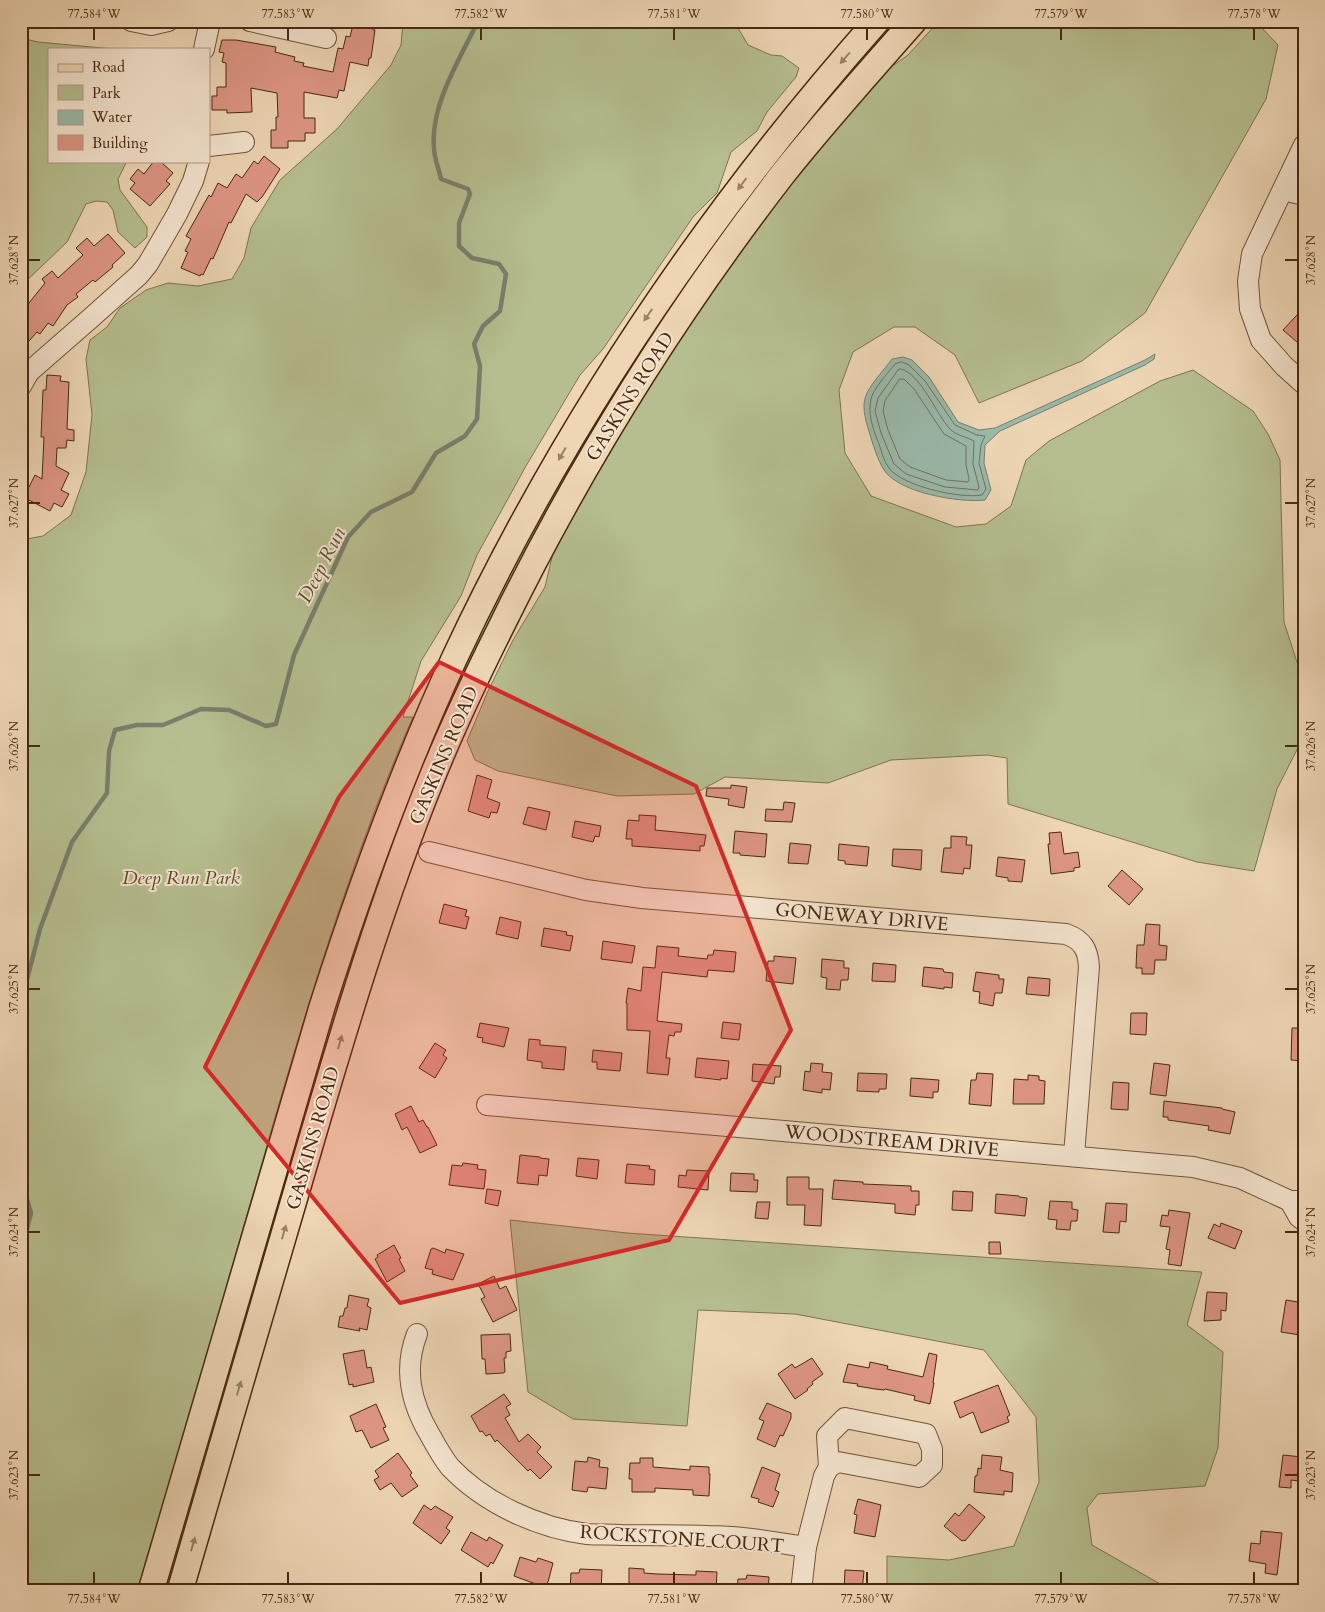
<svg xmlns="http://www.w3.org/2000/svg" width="1325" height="1612" viewBox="0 0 1325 1612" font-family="Cardo,serif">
  <rect width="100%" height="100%" fill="#eed6b5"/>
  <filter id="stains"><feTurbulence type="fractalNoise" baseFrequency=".004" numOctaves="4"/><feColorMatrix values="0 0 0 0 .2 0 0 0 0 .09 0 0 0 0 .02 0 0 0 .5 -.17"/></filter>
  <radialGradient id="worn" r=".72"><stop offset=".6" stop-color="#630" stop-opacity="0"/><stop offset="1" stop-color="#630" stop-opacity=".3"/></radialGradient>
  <g fill="#b6be8f" stroke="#7f7450">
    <path d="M403,21h331l14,24 23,10 11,1 17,12 -3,9 -29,35 -10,19 -26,21 -14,41 -24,24 -90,132 -23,26 -54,91 -49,89 -16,41 -40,65 -18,56h10c-59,135 -102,276 -143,418 -44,152 -86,304 -132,456h-117v-1051l22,-4 28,-21 15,-43 6,-57 -6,-56 4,-19 17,-13 13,-19 26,-18 22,-7 30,3 34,-7 12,-21 7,-30 29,-48 57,-51 54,-64 10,-20z"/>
    <path d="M939,21h290l33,7 16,17 -12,54 -121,214 -63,48 -103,42 -24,-48 -40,-28h-21l-41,25 -14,38 6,63 26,43 85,31 30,-3 25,-18 15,-46 23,-19 111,-60 33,-11 60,41 15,23 12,26 4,162 20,62v52l-27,53 -23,82 -57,-9 -189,-58 -1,-46 -20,-3 -96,5 -63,23 -103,-6 -31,17 -77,2 -119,-25 -23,-11 -8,-19 21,-50 25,-51 32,-53 11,-47 126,-211 77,-105 109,-136 16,-16 24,-17z"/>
    <path d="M21,38l17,4 75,7h-64v112h78l-9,18 2,11 27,37v10l-12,11 -17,-16 -5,-22 -6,-8 -11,-1 -10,3 -19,38 -46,44z"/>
    <path d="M510,1220l117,13 575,39 -15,53 36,27 -5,96 -13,38 -107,8 -11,14 5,37 70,40v6h-275v-35l62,4 65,-14 25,-64 -3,-65 -52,-67 -189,-36 -97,-4 -11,116 -114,-7 -45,-27z"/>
  </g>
  <path fill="#9ab9aa" stroke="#797f6c" d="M1155,354l-1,5 -9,6 -145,66 -15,14 -1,18 7,27 -6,10c-25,3 -86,-7 -101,-30 -6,-9 -12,-28 -15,-39 -4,-13 -8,-26 -2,-38 6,-12 17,-23 25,-34l11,-2 9,3 17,17 29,45 21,8 16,-2 150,-68z"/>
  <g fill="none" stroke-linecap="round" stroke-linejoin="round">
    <g stroke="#71715d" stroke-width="1">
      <path d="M902,362l7,3 16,16 30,44 22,10 8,1 -4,9 -2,18 7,26 -4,6c-22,4 -80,-9 -93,-27 -6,-8 -8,-20 -12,-29 -5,-13 -9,-26 -6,-40 2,-10 17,-26 24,-35z"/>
      <path d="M901,369c20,5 35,45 49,60 5,6 17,8 24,12l-1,23 6,23 -1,3 -33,-3 -39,-13 -12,-10 -13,-31 -6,-22 3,-13 20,-28z"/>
      <path d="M900,379h4l10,10 30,45 22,12v19l3,14 -1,3 -22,-2 -36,-13 -10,-8 -12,-29 -5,-19 2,-10z"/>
    </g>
    <g stroke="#797f6c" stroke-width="4.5">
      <path d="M21,1003l19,-74 32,-87 35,-49 2,-42 6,-21 22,-5h26l38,-16 28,1 37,16 10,-2 18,-69 54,-118 23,-25 41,-20 24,-39 29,-17 12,-17 3,-53 -6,-22 9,-18 17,-15 6,-37 -7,-10 -27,-6 -13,-12v-23l11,-29 -2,-5 -27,-10c-2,-10 -7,-21 -7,-31 -4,-43 26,-89 44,-127"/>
      <path d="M21,1179l10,34 -10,39"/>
    </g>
  </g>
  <g fill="#de9684" stroke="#482910">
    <path d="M354,21l20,4 -1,5h2l-4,28h-2l-1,8 -18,-4 -6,29 -5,-1 -2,8 -33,-6v26h11v15h-10v8h-17v7h-17v-18h5v-13h2l-1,-24 -26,-5 1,24 -25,1v-3h-15v-14h5v-9h9v-24l-4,-1 2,-9 -5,-1 3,-12h14l40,7 -1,5 20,5 -1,4 10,2 -1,3 30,6 5,-24 5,1 3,-13 4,1z"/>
    <path d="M264,156l16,13 -18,28 -5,5 -11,-8 -15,29 -2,-1 -16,37 -2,-1 -8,17 -2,-1 -1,2 -19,-8 7,-16 -3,-1 6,-12 -5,-3 23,-41 2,2 7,-14 9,5 9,-14 6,4 12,-17 4,3z"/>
    <path d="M154,161h6l13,12 -7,8 4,3 -20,22 -20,-17 5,-6 -5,-4 8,-10 6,5z"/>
    <path d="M108,234l17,19 -13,12 1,2 -18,15 -2,-2 -17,14 2,3 -11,8 -14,21 -5,-3 -8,11 -3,-2 -16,18v-37l24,-30 -3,-4 10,-8 6,7 25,-23 -7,-7 11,-10 7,8z"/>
    <path d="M1297,315l7,6v27l-21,-18z"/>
    <path d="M47,375l14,1 -1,5 9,1 -2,47 7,1v11l-7,-1 -1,8h-9l-1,18 13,7 -8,17 8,4 -7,13 -8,-4 -4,8 -29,-15v-5l4,-6 4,2 6,-12 7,4 2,-42h-3l2,-47h3z"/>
    <path d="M477,775l15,5 -5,18 13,5 -3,10 -6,-1 -2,6 -21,-7z"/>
    <path d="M731,785l16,2 -3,21 -16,-3 1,-6 -23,-3 1,-8h24z"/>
    <path d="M784,802l11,1 -3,19 -27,-1 1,-12 17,1z"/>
    <path d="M528,807l22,5 -4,18 -23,-6z"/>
    <path d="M639,815l17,1 -1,14 51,5 -2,11h-4v5l-68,-5v-7h-6l2,-19 11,1z"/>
    <path d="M575,821l26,5 -2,11 -4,-1 -2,6 -21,-5z"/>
    <path d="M735,831l32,3 -2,23 -25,-2v-2h-7z"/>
    <path d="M1061,832l3,22 14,-2 2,15 -6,1v3l-23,3 -3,-30h2l-1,-11z"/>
    <path d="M951,836l16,1 -1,8h6l-2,24 -6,-1 -1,6 -22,-2 3,-24h7z"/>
    <path d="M790,843l21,2 -3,19 -20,-1z"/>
    <path d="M839,844l30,3 -2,19 -22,-2v-3l-7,-1z"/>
    <path d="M893,849l29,1 -1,20 -29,-4z"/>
    <path d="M998,857l27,3 -3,22 -14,-1v-3l-12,-2z"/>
    <path d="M1122,870l21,19 -14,16 -21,-19z"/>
    <path d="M444,904l23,6 -2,6 4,1 -3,12 -27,-6z"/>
    <path d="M500,917l21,5 -3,17 -22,-5z"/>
    <path d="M1146,924l14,1 -1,20 8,1 -1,14h-11l-1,14h-12v-6h-6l1,-23h7z"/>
    <path d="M544,928l23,4 -1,3 7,1 -3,15 -29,-5z"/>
    <path d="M603,941l32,5 -3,17 -31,-4z"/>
    <path d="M657,946l22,2 -1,8 29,3 1,-4h5l1,-5 22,2 -2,20 -26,-2 -1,7 -45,-5 -5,49 25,3 -1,8h-6l-1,4 -5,-1 -3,23h4l-2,17 -21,-2 3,-42 -23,-1v-27h-1l2,-15 13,3 2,-24 12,1z"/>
    <path d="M774,956l22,2 -3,26 -27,-3 2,-20h6z"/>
    <path d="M822,959l22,2v7h5l-1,12h-7l-1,10 -14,-1 1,-11 -6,-1z"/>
    <path d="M873,963l23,2 -1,17 -23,-1z"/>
    <path d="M924,967l19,2 1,3 9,1 -1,15 -8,-1v2l-22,-3z"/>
    <path d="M976,972l23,3v4h5l-2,14h-7l-2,13 -14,-3 1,-11 -7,-1z"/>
    <path d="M1028,977l22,2 -1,17 -23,-2z"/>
    <path d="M1131,1013h16l-1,22 -16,-1z"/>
    <path d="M723,1022l18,2 -2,16 -18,-2z"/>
    <path d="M480,1023l29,5 -5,19 -22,-5 1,-4 -6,-1z"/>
    <path d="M1292,1028h12v33l-13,-1z"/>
    <path d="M529,1039l11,1v5l26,2 -2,23 -22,-2v-6l-15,-2z"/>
    <path d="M435,1043l11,7 -3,5 4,3 -12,20 -16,-10z"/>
    <path d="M593,1050l29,3 -2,18 -23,-2v-7h-5z"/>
    <path d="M697,1058l32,3 -2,18 -6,-1v2l-26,-3z"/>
    <path d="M811,1063l12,1 -1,8 10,1 -2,17 -8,-1v4l-19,-3 2,-19 5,1z"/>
    <path d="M1154,1063l16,2 -4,31 -16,-2z"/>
    <path d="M753,1064l28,2 -1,11h-5l-1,7 -22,-3z"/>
    <path d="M858,1073l29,1 -1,15h-7v3l-22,-1z"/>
    <path d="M977,1073l16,1 -2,32 -22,-2 2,-24h5z"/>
    <path d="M1028,1075l11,1v4l6,1 -1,23h-31l1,-25 14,1z"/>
    <path d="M911,1078l28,2 -1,12h-5v6l-23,-2z"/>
    <path d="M1113,1082l16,1 -1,27 -17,-1z"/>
    <path d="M1164,1101l58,7v1l13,3 -5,22 -22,-4 1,-4 -41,-6v-3h-5z"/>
    <path d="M411,1106l8,16 4,-2 4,7h1l9,18 -17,8 -13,-26 -5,3 -7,-16z"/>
    <path d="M520,1155l20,2v1l9,1 -2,17 -8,-1 -1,10 -21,-2z"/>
    <path d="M578,1158l21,2 -2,19 -21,-3z"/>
    <path d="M463,1163l15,2 -1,4 9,1 -2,19 -35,-4 3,-20 10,1z"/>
    <path d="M627,1164l23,2 -1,3 6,1 -1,15 -29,-2z"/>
    <path d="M687,1170l22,1 -1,19 -30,-3 1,-12 7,1z"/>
    <path d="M731,1173l23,1v6h4l-1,12 -27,-1z"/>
    <path d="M787,1177h22v12h14l-2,37 -17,-1 1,-20h-18z"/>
    <path d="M834,1180l29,2v2l48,2v5h8v14h-3l-1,10 -20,-2v-9l-63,-5z"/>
    <path d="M487,1189l14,2 -3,15 -13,-3z"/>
    <path d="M953,1191l20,1 -1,19 -20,-1z"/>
    <path d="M996,1194l23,2v1l8,1 -2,18 -30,-3z"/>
    <path d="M1050,1201l22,1v7l6,1 -1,11h-6l-1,9 -14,-1 1,-9 -9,-1z"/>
    <path d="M757,1202h13l-2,17 -13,-1z"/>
    <path d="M1106,1203l21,1 -1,18 -6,-1 -1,12 -16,-1z"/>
    <path d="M1169,1210l21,3 -9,53 -13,-2 2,-14 -4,-1 4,-22 -10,-1 2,-11 6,1z"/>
    <path d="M1221,1223l21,8 -7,18 -27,-11 6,-14 6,3z"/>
    <path d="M989,1242h11l1,12h-12z"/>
    <path d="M394,1245l7,13 -2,1 6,12 -18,11 -12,-23 3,-2 -1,-2z"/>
    <path d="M433,1248l12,5 1,-4 18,5 -11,26 -21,-6 1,-4 -8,-2 6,-19z"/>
    <path d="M494,1276l6,13 6,-3 11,24 -24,12 -12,-23 4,-2 -7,-13z"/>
    <path d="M1207,1292l20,1 -1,18 -5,-1v10l-17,1z"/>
    <path d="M349,1295l20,4 -2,7 4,2 -4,22 -8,-2 1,3 -22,-4 2,-11h3l2,-8h2z"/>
    <path d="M1286,1300l18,3v12l-4,20 -19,-3z"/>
    <path d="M510,1334l1,17 -5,1v6h-2l1,14 -2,1 -17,1 -1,-15h-3l-1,-24z"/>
    <path d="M364,1350l3,18 4,-1 3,15 -21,5v-3l-4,1 -6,-31z"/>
    <path d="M929,1353l8,2 -4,28h1l-4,21 -16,-4 1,-4 -30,-7 -1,1 -9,-1 -18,-3 1,-2 -15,-2 5,-18 21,4 1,-6 18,4 -1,3 36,8z"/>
    <path d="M812,1358l11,16 -11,8 1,2 -6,5 1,1 -13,9 -17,-25 14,-10 3,4z"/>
    <path d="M998,1385l12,30 -3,2 2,5 -28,11 -8,-21 -13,6 -6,-16z"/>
    <path d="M504,1394l7,10 -5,3 4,8 -5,3 14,24 9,-8 13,13 -4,5 15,15 -12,12 -10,-10 -2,2 -31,-31 -2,2 -5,-8 -4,2 -4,-5 -2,1 -9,-16z"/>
    <path d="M767,1403l24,10v5l-8,18 -3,-1 -5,12 -18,-8 7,-18 -5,-2z"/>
    <path d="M376,1404l10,23 -3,1 6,12 -18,8 -9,-18 -6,2 -6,-16z"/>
    <path d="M398,1453l14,20 -2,2 8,11 -16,11 -11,-14 -11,7 -6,-10 5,-3 -4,-6z"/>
    <path d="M982,1455l20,2 -2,13 13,3 -1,19 -8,-1v4l-30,-3 1,-16h2l1,-8 3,1z"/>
    <path d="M1283,1455l19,2 -3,24 -8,-1v8l-12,-1z"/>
    <path d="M588,1457l12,3 -1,7 9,1 -2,21 -18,-2 -1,5 -15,-2 3,-29 12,1z"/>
    <path d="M640,1458h13v9l37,3v-4l19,1v7h1l-1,22 -16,-1v-5l-38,-2v4h-23v-13h-3l1,-16h10z"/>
    <path d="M762,1467l18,7 -5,16 4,2 -6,15 -15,-5 1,-3 -8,-2z"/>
    <path d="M858,1499l23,6 -6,32 -21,-4 3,-18 -3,-1z"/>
    <path d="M969,1504l16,13 -20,24 -1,-1 -2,1 -18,-15 11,-13 4,3z"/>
    <path d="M424,1505l7,5 4,-4 18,11 -7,11 4,3 -9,13 -28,-21z"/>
    <path d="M1261,1531l21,2 -5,42 -12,-2 1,-9 -17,-3 2,-18 9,1z"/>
    <path d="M471,1532l16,9 2,-4 14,8 -10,19 -2,-2 -3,5 -27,-17z"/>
    <path d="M520,1557l16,5 2,-4 15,5 -5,19 -4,5 -30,-11z"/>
    <path d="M629,1568l15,1v4l13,1 39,1v-4l21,1 -1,19h-87z"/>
    <path d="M580,1569l22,1 -1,21h-31l1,-18h8z"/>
    <path d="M845,1570l19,1 -2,20h-18z"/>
    <path d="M747,1575l22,2 -1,14h-31l1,-12h8z"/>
  </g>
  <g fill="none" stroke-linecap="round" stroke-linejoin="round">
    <g stroke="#725439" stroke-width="22">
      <g id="minor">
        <path d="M131,21l20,4 17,-4"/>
        <path d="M250,21l76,17"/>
        <path d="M204,49l6,-28"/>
        <path d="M1304,145l-52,109 -4,27 2,28 11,31 23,26 20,18"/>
        <path d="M209,146l35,-4"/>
        <path d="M1283,190l21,5"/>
        <path d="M21,386l8,-14 63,-55 47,-42 9,-11 29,-50 16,-33 6,-20"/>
        <path d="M429,852l157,38 56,8 424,36c17,6 22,16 23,33l-15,188"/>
        <path d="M487,1105l706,62 47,11 50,23h14"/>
        <path d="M1290,1201l9,16 5,4"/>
        <path d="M417,1334c-14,36 -6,69 13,101 6,11 12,22 20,32 34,36 88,61 137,67 11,1 23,0 34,1 29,0 58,0 87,1 33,0 65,6 98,11"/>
        <path d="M801,1591l5,-44 18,-71 5,-9 -2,-31 18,-18 81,16 6,15v16l-13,12 -81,-15 -9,5"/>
      </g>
    </g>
    <g stroke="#482910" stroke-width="28">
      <g id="major">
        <path d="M151,1591l171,-584c38,-119 80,-235 132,-348 109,-233 253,-446 423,-638"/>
        <path d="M180,1591c42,-144 83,-288 126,-432 38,-130 76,-258 127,-384 21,-52 45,-102 70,-152 78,-159 171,-308 279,-448 42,-53 87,-103 132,-154"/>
      </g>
    </g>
    <use href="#minor" stroke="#f4e4cf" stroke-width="20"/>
    <use href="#major" stroke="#eed6b5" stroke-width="25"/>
  </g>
  <defs><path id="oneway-solid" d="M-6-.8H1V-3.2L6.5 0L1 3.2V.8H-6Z" transform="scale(1.25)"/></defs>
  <g fill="#9b8062">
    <use href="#oneway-solid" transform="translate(845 58) rotate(131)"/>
    <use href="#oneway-solid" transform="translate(742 184) rotate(127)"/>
    <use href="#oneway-solid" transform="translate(648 315) rotate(125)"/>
    <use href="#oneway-solid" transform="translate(562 454) rotate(120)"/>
    <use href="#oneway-solid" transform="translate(340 1042) rotate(-74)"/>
    <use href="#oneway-solid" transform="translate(284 1232) rotate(-74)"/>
    <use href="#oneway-solid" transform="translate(239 1388) rotate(-74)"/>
    <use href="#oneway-solid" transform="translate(193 1544) rotate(-74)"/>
  </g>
  <path fill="#d62828" fill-opacity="0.2" stroke="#d62828" stroke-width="4" stroke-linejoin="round" d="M439,662l257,124 95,244 -122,210 -269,63 -195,-236 134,-270z"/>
  <path fill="none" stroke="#482910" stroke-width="2" d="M94,28v12M288,28v12M481,28v12M674,28v12M867,28v12M1061,28v12M1254,28v12M28,260h12M1285,260h13M28,503h12M1285,503h13M28,746h12M1285,746h13M28,989h12M1285,989h13M28,1232h12M1285,1232h13M28,1475h12M1285,1475h13M94,1572v12M288,1572v12M481,1572v12M674,1572v12M867,1572v12M1061,1572v12M1254,1572v12"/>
  <g text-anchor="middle" stroke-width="4" stroke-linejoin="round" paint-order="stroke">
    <g font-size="19" fill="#482910" stroke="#f4e4cf">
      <text transform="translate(629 396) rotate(-58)" y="7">GASKINS ROAD</text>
      <text transform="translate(443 755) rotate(-67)" y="7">GASKINS ROAD</text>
      <text transform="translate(862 916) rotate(5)" y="7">GONEWAY DRIVE</text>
      <text transform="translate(312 1138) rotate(-74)" y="7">GASKINS ROAD</text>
      <text transform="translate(892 1140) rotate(5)" y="7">WOODSTREAM DRIVE</text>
      <text transform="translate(682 1538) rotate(4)" y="7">ROCKSTONE COURT</text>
    </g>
    <g font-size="19" font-style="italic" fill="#5e4729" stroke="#f4e4cf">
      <text x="181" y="884">Deep Run Park</text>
    </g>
    <g font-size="20" font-style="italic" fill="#5c4d36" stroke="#f4e4cf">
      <text transform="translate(321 565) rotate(-63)" y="7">Deep Run</text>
    </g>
  </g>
  <rect width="1325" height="1612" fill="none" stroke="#eed6b5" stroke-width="55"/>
  <rect x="48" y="48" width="162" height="115" fill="#f4e4cf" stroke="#af9983"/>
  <rect x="58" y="64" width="25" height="8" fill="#eed6b5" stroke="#af9983"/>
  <text x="92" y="72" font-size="15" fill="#482910">Road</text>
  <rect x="58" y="85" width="25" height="15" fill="#b6be8f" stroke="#af9983"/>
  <text x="92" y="98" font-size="15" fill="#482910">Park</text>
  <rect x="58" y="110" width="25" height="15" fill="#9ab9aa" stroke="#af9983"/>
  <text x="92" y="122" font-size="15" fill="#482910">Water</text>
  <rect x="58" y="135" width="25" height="15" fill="#de9684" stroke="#af9983"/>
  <text x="92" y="148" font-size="15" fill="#482910">Building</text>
  <rect x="28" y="28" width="1270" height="1556" fill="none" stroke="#482910" stroke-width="2"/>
  <g font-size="12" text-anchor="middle" fill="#482910">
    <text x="94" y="18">77.584°W</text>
    <text x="288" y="18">77.583°W</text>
    <text x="481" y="18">77.582°W</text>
    <text x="674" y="18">77.581°W</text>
    <text x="867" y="18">77.580°W</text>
    <text x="1061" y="18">77.579°W</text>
    <text x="1254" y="18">77.578°W</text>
    <text transform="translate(14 260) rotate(-90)" y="4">37.628°N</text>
    <text transform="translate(1311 260) rotate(-90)" y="4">37.628°N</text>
    <text transform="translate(14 503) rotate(-90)" y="4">37.627°N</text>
    <text transform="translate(1311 503) rotate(-90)" y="4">37.627°N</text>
    <text transform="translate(14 746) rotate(-90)" y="4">37.626°N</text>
    <text transform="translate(1311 746) rotate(-90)" y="4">37.626°N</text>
    <text transform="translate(14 989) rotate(-90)" y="4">37.625°N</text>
    <text transform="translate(1311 989) rotate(-90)" y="4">37.625°N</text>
    <text transform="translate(14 1232) rotate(-90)" y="4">37.624°N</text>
    <text transform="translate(1311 1232) rotate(-90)" y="4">37.624°N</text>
    <text transform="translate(14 1475) rotate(-90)" y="4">37.623°N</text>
    <text transform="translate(1311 1475) rotate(-90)" y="4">37.623°N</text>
    <text x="94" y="1603">77.584°W</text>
    <text x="288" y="1603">77.583°W</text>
    <text x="481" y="1603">77.582°W</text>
    <text x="674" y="1603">77.581°W</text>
    <text x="867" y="1603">77.580°W</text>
    <text x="1061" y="1603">77.579°W</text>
    <text x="1254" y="1603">77.578°W</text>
  </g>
  <rect width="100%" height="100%" filter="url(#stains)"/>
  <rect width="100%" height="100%" fill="url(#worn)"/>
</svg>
